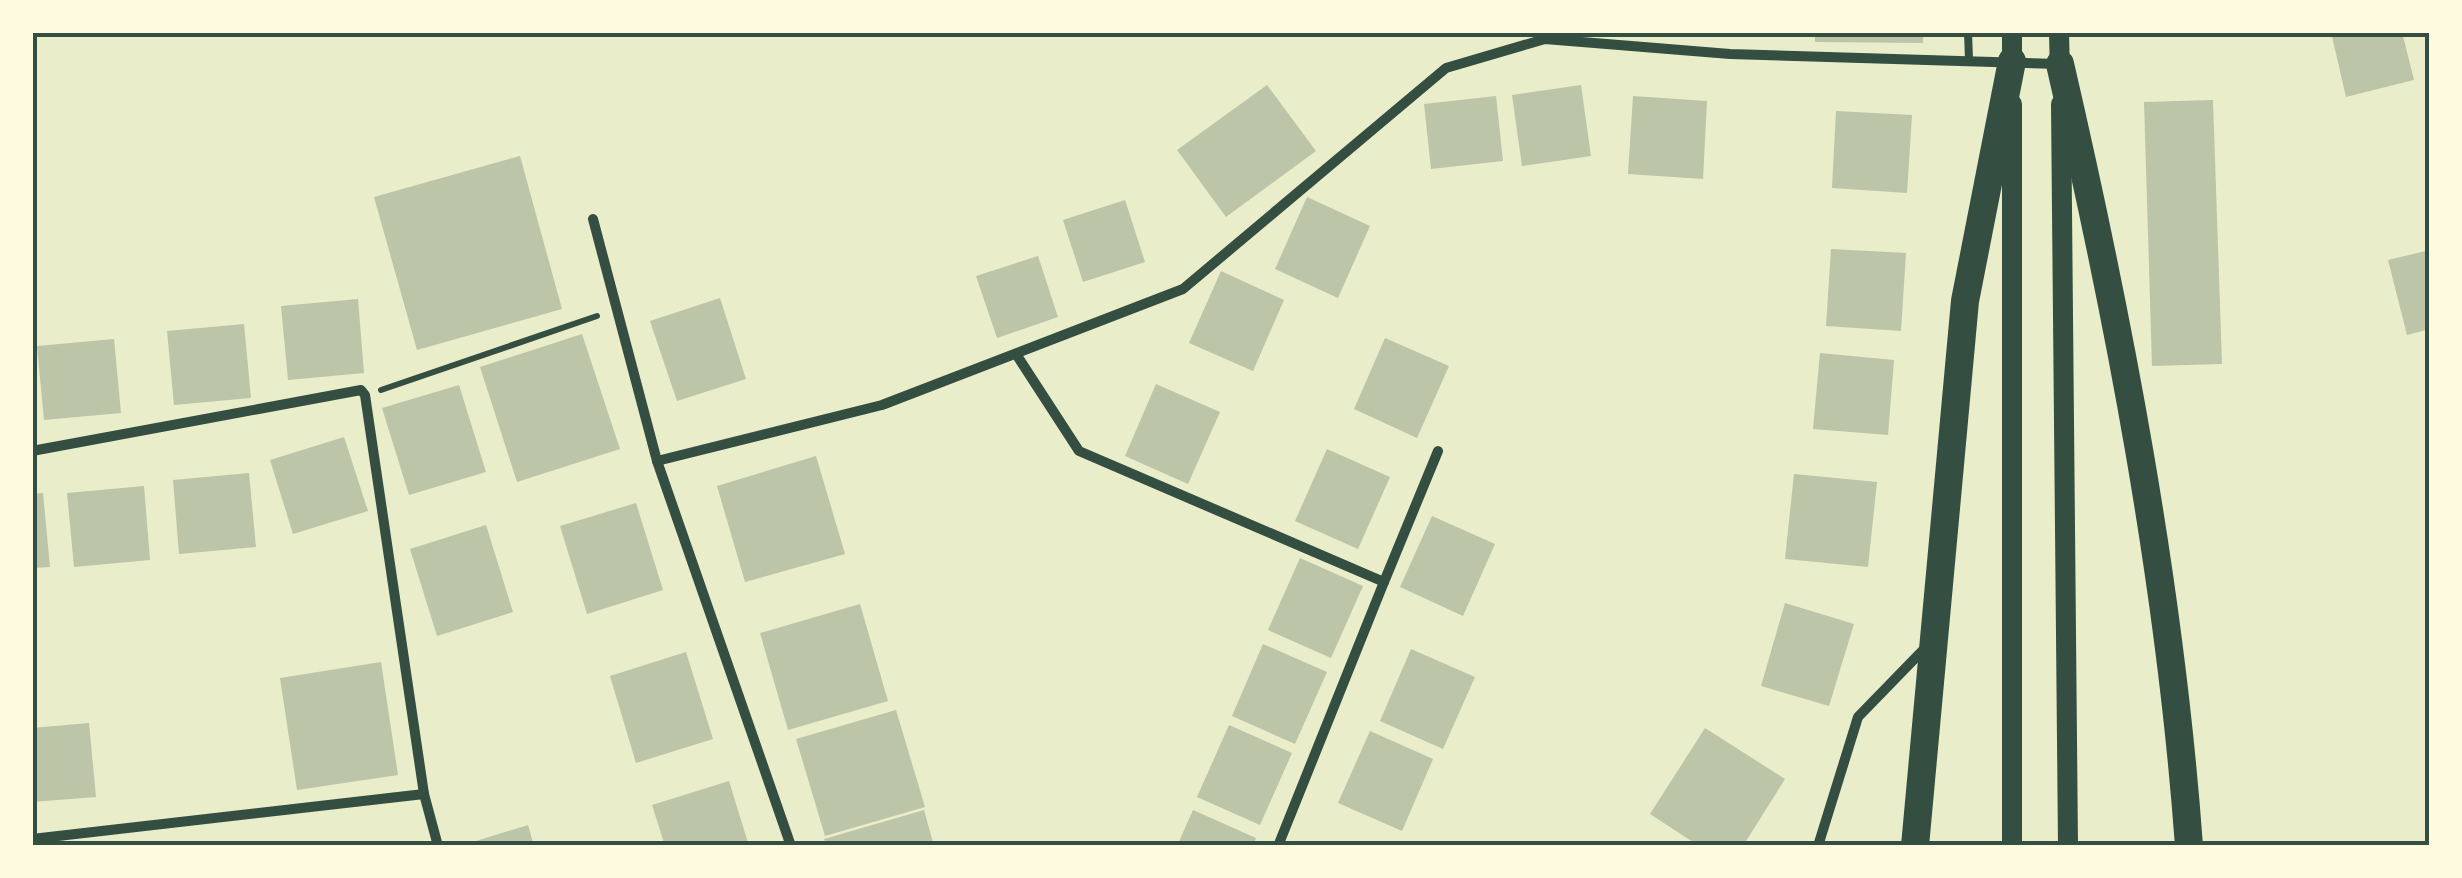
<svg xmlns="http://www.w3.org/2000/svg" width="2462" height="878" viewBox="0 0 2462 878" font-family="'Alegreya Sans',sans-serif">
  <rect width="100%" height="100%" fill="#e9edc9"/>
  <g fill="#bcc5a7">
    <path d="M1815,32h108v11l-108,-1z"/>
    <path d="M2331,32h71l12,48 -68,17z"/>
    <path d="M1267,85l49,66 -90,66 -49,-67z"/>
    <path d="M1581,85l10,71 -69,10 -10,-71z"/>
    <path d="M1496,96l7,65 -72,8 -7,-65z"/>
    <path d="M1633,96l74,5 -4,78 -75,-5z"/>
    <path d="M2213,100l9,264 -70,2 -8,-264z"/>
    <path d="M1836,111l76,4 -5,78 -75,-5z"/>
    <path d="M520,156l42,153 -145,41 -43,-153z"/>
    <path d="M1307,197l63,29 -32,72 -63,-29z"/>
    <path d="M1125,200l20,62 -62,20 -20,-62z"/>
    <path d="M1831,249l75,4 -5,78 -75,-5z"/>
    <path d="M2430,250v79l-23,6 -19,-75z"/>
    <path d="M1038,256l20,61 -61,21 -21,-62z"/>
    <path d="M1221,271l63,29 -31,71 -64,-28z"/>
    <path d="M720,298l26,81 -69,22 -27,-80z"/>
    <path d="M358,299l6,74 -76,7 -7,-74z"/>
    <path d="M244,324l7,74 -77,7 -7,-74z"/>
    <path d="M582,334l38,115 -103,33 -37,-115z"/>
    <path d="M1385,338l64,28 -32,72 -63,-29z"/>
    <path d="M114,339l7,74 -77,7 -7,-74z"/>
    <path d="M1820,353l74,7 -6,75 -75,-6z"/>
    <path d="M1156,384l64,28 -32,72 -63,-28z"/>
    <path d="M459,385l27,87 -77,23 -27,-87z"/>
    <path d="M344,437l24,74 -75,23 -23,-74z"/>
    <path d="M1327,449l63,28 -32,72 -63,-28z"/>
    <path d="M816,456l29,98 -100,28 -28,-96z"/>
    <path d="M249,473l7,74 -77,7 -6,-74z"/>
    <path d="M1794,474l83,8 -9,85 -83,-8z"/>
    <path d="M144,486l6,74 -76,7 -7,-74z"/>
    <path d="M43,493l7,74 -18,1v-74z"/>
    <path d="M636,503l27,87 -76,24 -27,-88z"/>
    <path d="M1432,516l63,28 -32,72 -63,-29z"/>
    <path d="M486,525l27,87 -76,24 -27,-87z"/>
    <path d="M1300,558l63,28 -32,72 -63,-28z"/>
    <path d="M1785,603l69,21 -25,82 -68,-20z"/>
    <path d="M860,604l28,97 -100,29 -28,-97z"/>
    <path d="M1263,644l64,28 -32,72 -63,-28z"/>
    <path d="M1411,649l64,28 -32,72 -63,-28z"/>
    <path d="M686,652l27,87 -77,24 -26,-87z"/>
    <path d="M381,662l17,113 -101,15 -17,-112z"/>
    <path d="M896,710l29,97 -100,29 -29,-97z"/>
    <path d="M89,723l7,74 -64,5v-74z"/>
    <path d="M1229,725l63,28 -32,72 -63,-28z"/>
    <path d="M1705,728l80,51 -42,67h-44l-49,-32z"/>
    <path d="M1370,731l63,28 -31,72 -64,-28z"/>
    <path d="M729,781l20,65h-84l-13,-41z"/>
    <path d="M924,810l10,36h-108l-2,-7z"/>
    <path d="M1193,810l63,28 -3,8h-76z"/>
    <path d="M528,825l6,21h-70l-1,-1z"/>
  </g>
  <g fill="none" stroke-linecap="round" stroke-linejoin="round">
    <path stroke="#344e41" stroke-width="6" d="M381,390l216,-74"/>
    <path stroke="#344e41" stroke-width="8" d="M1968,32l1,28"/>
    <g stroke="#344e41" stroke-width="10">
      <path d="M593,219l64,242 134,385"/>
      <path d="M1016,354l63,97 305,131 -106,264"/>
      <path d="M32,451l329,-61 4,5 59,399 14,52"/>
      <path d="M657,461l225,-56 301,-116 263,-221 99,-29 185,15 329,10"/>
      <path d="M1384,582l54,-131"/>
      <path d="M32,839l392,-45"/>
      <path d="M1818,846l40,-129 69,-71"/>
    </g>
    <g stroke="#344e41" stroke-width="20">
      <path d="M2012,32v43"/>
      <path d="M2059,32l1,43"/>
      <path d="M2061,104l7,742"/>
      <path d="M2012,846v-742"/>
    </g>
    <g stroke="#344e41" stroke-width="28">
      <path d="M2060,64c59,255 110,520 129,782"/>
      <path d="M1915,846l50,-545 47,-240"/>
    </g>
  </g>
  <rect width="2462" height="878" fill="none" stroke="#fefae0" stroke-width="70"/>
  <rect x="35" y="35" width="2392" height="808" fill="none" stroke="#344e41" stroke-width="4"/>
</svg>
